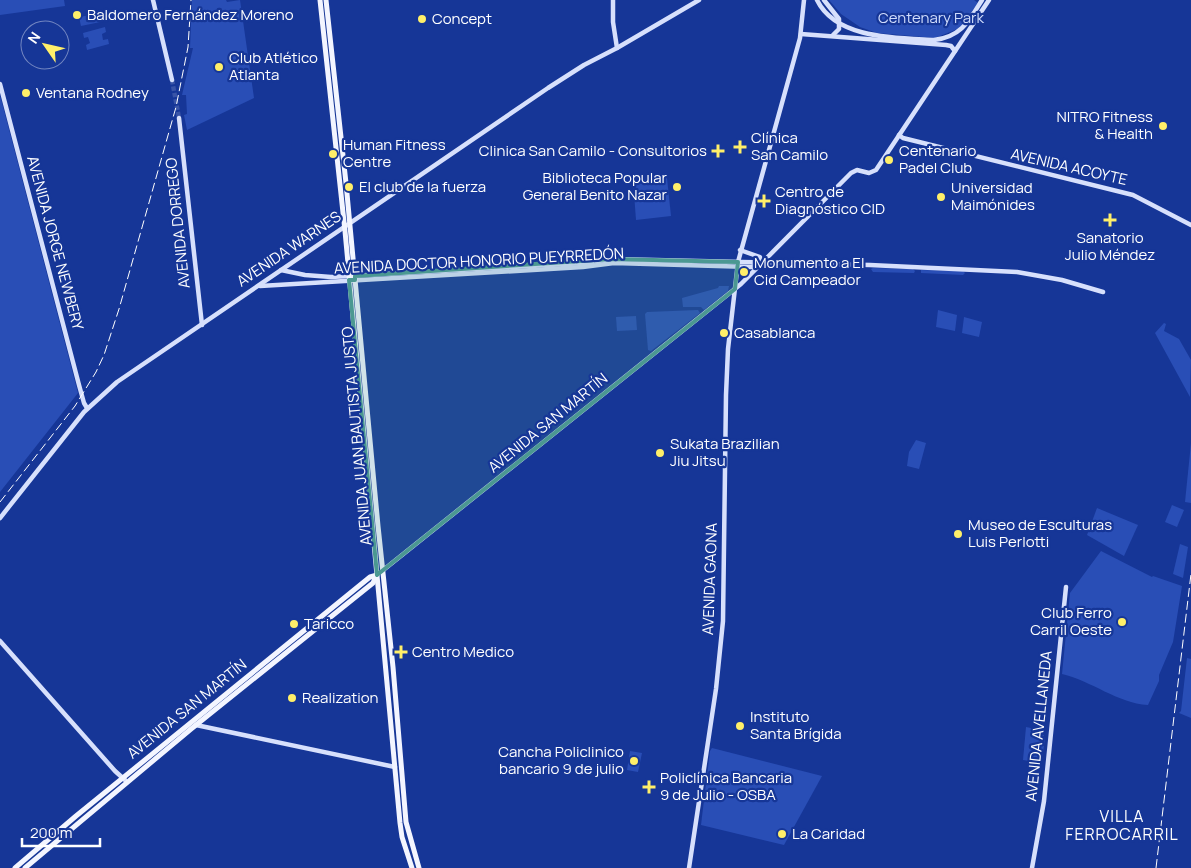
<svg xmlns="http://www.w3.org/2000/svg" width="1191" height="868" viewBox="0 0 1191 868" font-family="Manrope,sans-serif">
  <rect width="100%" height="100%" fill="#163697"/>
  <g fill="#294eb6">
    <path d="M0,0h64l1,6 -65,9z"/>
    <path d="M192,0h34l1,2 13,-2 14,98 -67,32 -3,-15 3,-1 -1,-19h-4l11,-47h-3z"/>
    <path d="M829,0h145l4,3 -18,25 -25,10 -58,-5 -17,-6 -19,-13z"/>
    <path d="M103,13l2,8 -24,5 -2,-9z"/>
    <path d="M105,27l1,5 -4,2 1,6 5,-1 1,5 -22,6 -1,-5 4,-2 -2,-6 -4,1 -1,-5z"/>
    <path d="M0,95l78,298 -78,99z"/>
    <path d="M667,178l4,38 -35,4 -3,-40z"/>
    <path d="M767,266l49,1 1,1 -1,2 -52,-1z"/>
    <path d="M873,268l40,1 2,2 -1,2 -41,-1 -2,-3z"/>
    <path d="M921,270l42,1 2,2 -2,2 -42,-2z"/>
    <path d="M719,286h10l-1,5 -24,19 -3,-3h-18l-1,-9 36,-10z"/>
    <path d="M698,310l2,3 -49,38 -3,-1 -3,-36 2,-2z"/>
    <path d="M938,310l19,5 -2,16 -19,-4z"/>
    <path d="M636,316l1,14 -20,1 -1,-14z"/>
    <path d="M964,317l18,5 -3,15 -17,-4z"/>
    <path d="M1164,323l2,1 -2,7 15,8 12,21 -1,37 -35,-64z"/>
    <path d="M916,440l10,3 -7,26 -12,-3 2,-14z"/>
    <path d="M1191,443v60l-6,-1z"/>
    <path d="M1172,505l12,5 -7,17 -12,-5z"/>
    <path d="M1097,508l41,17 -14,31 -37,-21z"/>
    <path d="M1180,544l8,3 -5,31 -10,-4z"/>
    <path d="M1101,551l51,26 1,-1 29,10 -9,56 -14,33v6l-11,24c-31,-2 -56,-24 -86,-31l8,-81z"/>
    <path d="M1187,658l4,1v59l-12,-5 2,-2z"/>
    <path d="M1026,727l10,2 -1,4 9,2 -1,2 2,1 -3,22 -11,-3 -1,4 -7,-1z"/>
    <path d="M712,748l110,28 -38,69 -83,-20 9,-74z"/>
    <path d="M630,751l12,2 -4,19 -11,-2z"/>
  </g>
  <g fill="none" stroke-linecap="round" stroke-linejoin="round">
    <path stroke="#3954a7" stroke-width="4.5" stroke-dasharray="4.5 2" stroke-linecap="butt" d="M172,80l7,38"/>
    <g stroke="#d7e0fc" stroke-width="4.5">
      <path d="M153,0l19,80"/>
      <path d="M613,0v22l4,26"/>
      <path d="M817,0c19,39 79,38 117,40 27,-3 35,-19 48,-40"/>
      <path d="M824,0l15,19v10l-6,6"/>
      <path d="M801,34l145,11 5,1 4,5"/>
      <path d="M0,84l79,301 5,18 3,5"/>
      <path d="M179,118l23,207"/>
      <path d="M899,135l4,3 230,57 58,30"/>
      <path d="M740,250l20,7 1,6"/>
      <path d="M281,270l24,5 26,2 254,-14 26,-4 259,6 147,7 45,8 41,12"/>
      <path d="M260,286l323,-19 31,-4 137,4 7,-2"/>
      <path d="M0,518l84,-106 33,-30 431,-294 36,-23 33,-17 82,-48"/>
      <path d="M382,571l359,-287 110,-111 6,-3 12,3 7,-3 113,-170"/>
      <path d="M0,641l115,130 10,9"/>
      <path d="M196,725l199,42"/>
      <path d="M689,868l27,-179 7,-68 3,-226 2,-46 10,-87 62,-224 4,-38"/>
      <path d="M1032,868l12,-67 22,-214"/>
    </g>
    <g stroke="#f3f5ff" stroke-width="5">
      <path d="M320,0l25,231 55,592 2,14 10,31"/>
      <path d="M326,0l20,183 32,343 15,141 13,155 13,46"/>
      <path d="M15,868l61,-52 294,-239 7,-2"/>
      <path d="M25,868l166,-139 182,-146 3,-7"/>
    </g>
    <g stroke="#fff" stroke-width="1" stroke-dasharray="9 4" stroke-linecap="butt">
      <path d="M0,502l75,-96 21,-34 8,-17 15,-46 57,-202 12,-60 3,-47"/>
      <path d="M1156,868l35,-294"/>
    </g>
  </g>
  <path fill="#4b9892" fill-opacity="0.2" stroke="#4b9892" stroke-width="4" stroke-linejoin="round" d="M611,259l127,3 -3,27 -358,286 -28,-295h6v-4z"/>
  <g fill="#ffef69" stroke="#163697" stroke-width="2">
    <circle cx="77" cy="15" r="5"/>
    <circle cx="422" cy="19" r="5"/>
    <circle cx="219" cy="67" r="5"/>
    <circle cx="26" cy="93" r="5"/>
    <circle cx="1163" cy="126" r="5"/>
    <path d="M737.5 139.5h5v5h5v5h-5v5h-5v-5h-5v-5h5z"/>
    <path d="M715.5 143.5h5v5h5v5h-5v5h-5v-5h-5v-5h5z"/>
    <circle cx="333" cy="154" r="5"/>
    <circle cx="889" cy="160" r="5"/>
    <circle cx="349" cy="187" r="5"/>
    <circle cx="677" cy="187" r="5"/>
    <circle cx="941" cy="197" r="5"/>
    <path d="M761.5 193.5h5v5h5v5h-5v5h-5v-5h-5v-5h5z"/>
    <path d="M1107.5 212.5h5v5h5v5h-5v5h-5v-5h-5v-5h5z"/>
    <circle cx="744" cy="272" r="5"/>
    <circle cx="724" cy="333" r="5"/>
    <circle cx="660" cy="453" r="5"/>
    <circle cx="958" cy="534" r="5"/>
    <circle cx="1122" cy="622" r="5"/>
    <circle cx="294" cy="624" r="5"/>
    <path d="M398.5 644.5h5v5h5v5h-5v5h-5v-5h-5v-5h5z"/>
    <circle cx="292" cy="698" r="5"/>
    <circle cx="740" cy="726" r="5"/>
    <circle cx="634" cy="761" r="5"/>
    <path d="M646.5 779.5h5v5h5v5h-5v5h-5v-5h-5v-5h5z"/>
    <circle cx="782" cy="834" r="5"/>
  </g>
  <g text-anchor="middle" stroke-width="4.5" stroke-linejoin="round" paint-order="stroke">
    <g font-size="15" fill="#fff" stroke="#163697" text-anchor="start">
      <text x="87" y="20">Baldomero Fernández Moreno</text>
      <text x="432" y="24">Concept</text>
      <text x="229" y="63">Club Atlético<tspan x="229" dy="17">Atlanta</tspan></text>
      <text x="36" y="98">Ventana Rodney</text>
      <text x="1153" y="122" text-anchor="end">NITRO Fitness<tspan x="1153" dy="17">&amp; Health</tspan></text>
      <text x="751" y="143">Clínica<tspan x="751" dy="17">San Camilo</tspan></text>
      <text x="343" y="150">Human Fitness<tspan x="343" dy="17">Centre</tspan></text>
      <text x="707" y="156" text-anchor="end">Clinica San Camilo - Consultorios</text>
      <text x="899" y="156">Centenario<tspan x="899" dy="17">Padel Club</tspan></text>
      <text x="667" y="183" text-anchor="end">Biblioteca Popular<tspan x="667" dy="17">General Benito Nazar</tspan></text>
      <text x="359" y="192">El club de la fuerza</text>
      <text x="951" y="193">Universidad<tspan x="951" dy="17">Maimónides</tspan></text>
      <text x="775" y="197">Centro de<tspan x="775" dy="17">Diagnóstico CID</tspan></text>
      <text x="1110" y="243" text-anchor="middle">Sanatorio<tspan x="1110" dy="17">Julio Méndez</tspan></text>
      <text x="754" y="268">Monumento a El<tspan x="754" dy="17">Cid Campeador</tspan></text>
      <text x="734" y="338">Casablanca</text>
      <text x="670" y="449">Sukata Brazilian<tspan x="670" dy="17">Jiu Jitsu</tspan></text>
      <text x="968" y="530">Museo de Esculturas<tspan x="968" dy="17">Luis Perlotti</tspan></text>
      <text x="1112" y="618" text-anchor="end">Club Ferro<tspan x="1112" dy="17">Carril Oeste</tspan></text>
      <text x="304" y="629">Taricco</text>
      <text x="412" y="657">Centro Medico</text>
      <text x="302" y="703">Realization</text>
      <text x="750" y="722">Instituto<tspan x="750" dy="17">Santa Brígida</tspan></text>
      <text x="624" y="757" text-anchor="end">Cancha Policlinico<tspan x="624" dy="17">bancario 9 de julio</tspan></text>
      <text x="660" y="783">Policlínica Bancaria<tspan x="660" dy="17">9 de Julio - OSBA</tspan></text>
      <text x="792" y="839">La Caridad</text>
    </g>
    <g font-size="15" fill="#d0dcfc" stroke="#163697">
      <text x="931" y="23">Centenary Park</text>
    </g>
    <g font-size="15" fill="#fff" stroke="#163697">
      <text transform="translate(1069 167) rotate(13)" y="5">AVENIDA ACOYTE</text>
      <text transform="translate(178 223) rotate(-96)" y="5">AVENIDA DORREGO</text>
      <text transform="translate(55 243) rotate(75)" y="5">AVENIDA JORGE NEWBERY</text>
      <text transform="translate(289 249) rotate(-34)" y="5">AVENIDA WARNES</text>
      <text transform="translate(479 261) rotate(-3)" y="5">AVENIDA DOCTOR HONORIO PUEYRREDÓN</text>
      <text transform="translate(548 423) rotate(-39)" y="5">AVENIDA SAN MARTÍN</text>
      <text transform="translate(357 436) rotate(-95)" y="5">AVENIDA JUAN BAUTISTA JUSTO</text>
      <text transform="translate(710 579) rotate(-88)" y="5">AVENIDA GAONA</text>
      <text transform="translate(187 709) rotate(-39)" y="5">AVENIDA SAN MARTÍN</text>
      <text transform="translate(1039 726) rotate(-84)" y="5">AVENIDA AVELLANEDA</text>
    </g>
    <g font-size="16" letter-spacing="1" fill="#fff" stroke="#163697">
      <text x="1122" y="822">VILLA<tspan x="1122" dy="18">FERROCARRIL</tspan></text>
    </g>
  </g>
  <g transform="translate(45 45) rotate(304)"><circle r="24" fill="#163697" stroke="#7386c1"/>
  <path d="M0-4L9 19L0 12L-9 19Z" fill="#ffef69"/>
  <text y="-8" font-size="14" font-weight="bold" text-anchor="middle" fill="#ffffff">N</text>
  </g>
  <path d="M22 838v8h78v-8" fill="none" stroke="#ffffff" stroke-width="2.5"/>
  <text x="30" y="838" font-size="15" fill="#ffffff" stroke="#163697" stroke-width="4" paint-order="stroke">200 m</text>
</svg>
